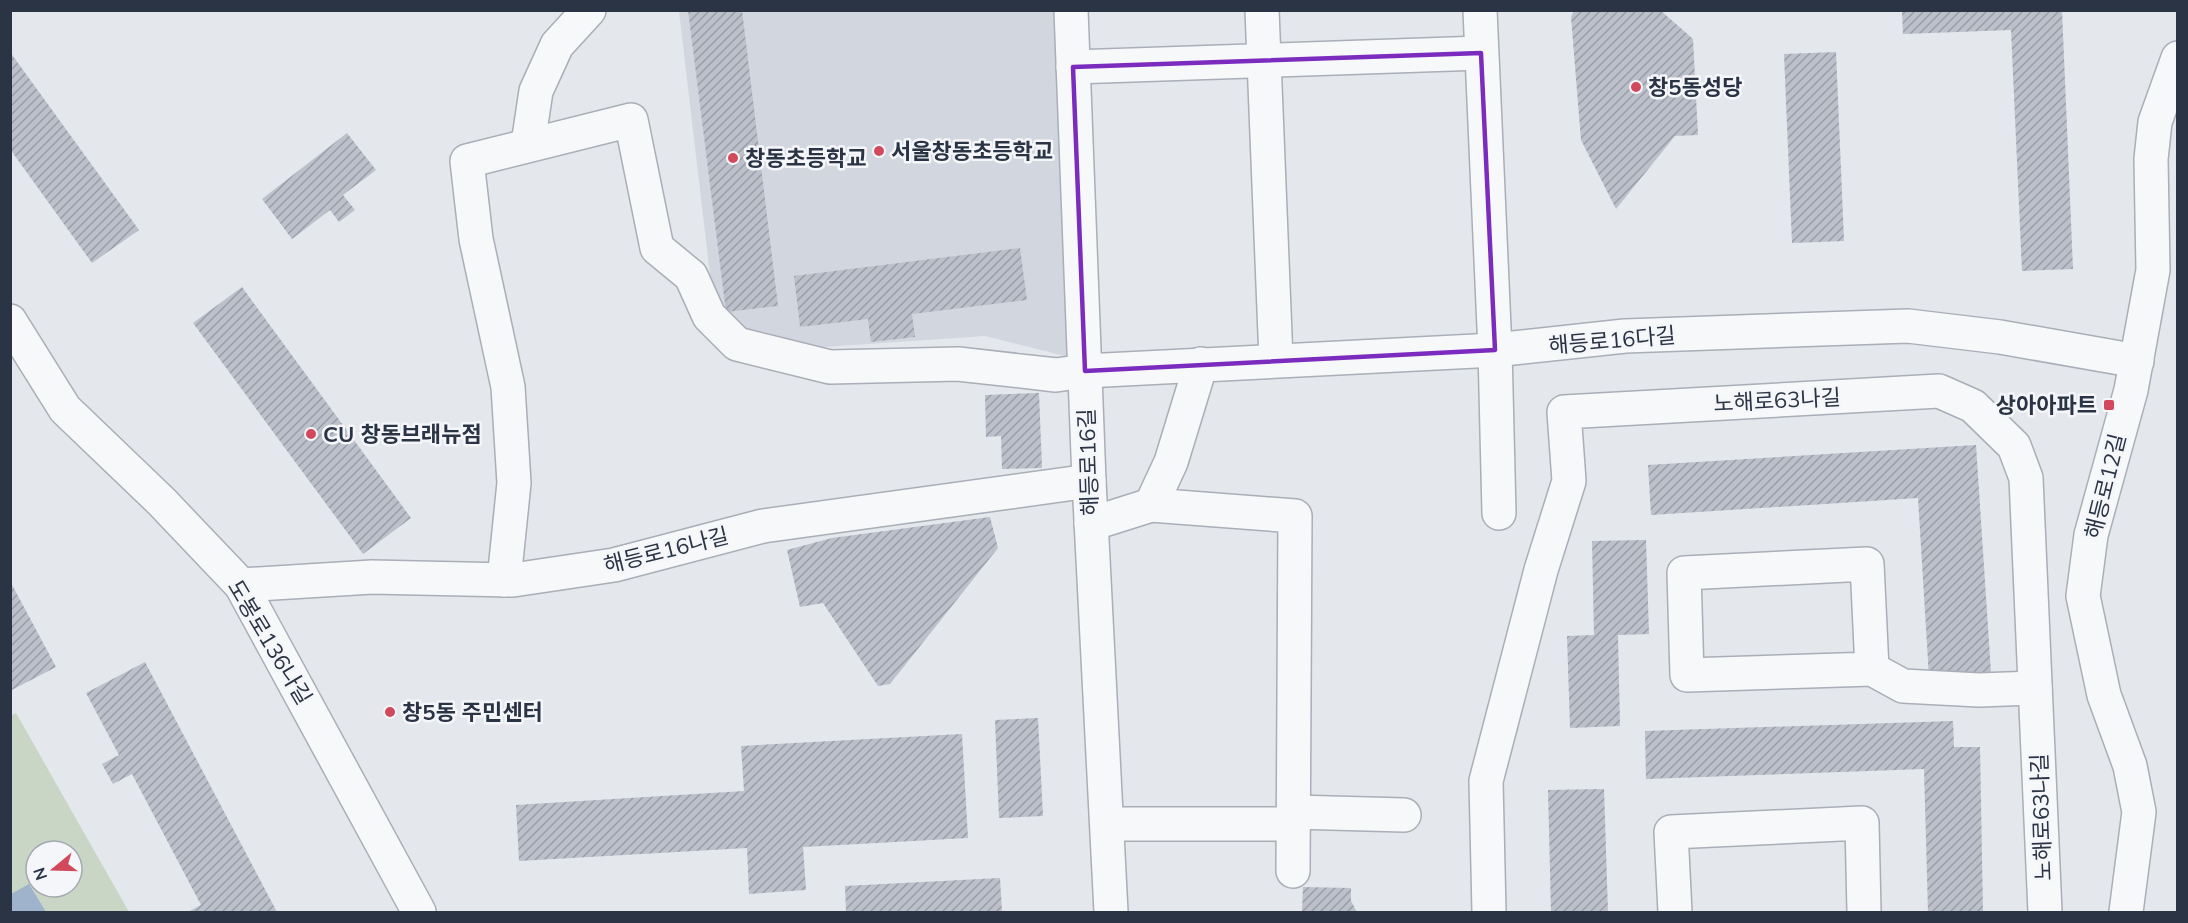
<svg xmlns="http://www.w3.org/2000/svg" width="2188" height="923" viewBox="0 0 2188 923" font-family="Mulish,'Noto Sans KR',sans-serif">
  <defs>
    <pattern id="building-hatch" width="6" height="6" patternUnits="userSpaceOnUse" patternTransform="scale(1.5)"><rect width="6" height="6" fill="#bbc0ca"/><path d="M-1 1l2-2M0 6l6-6M5 7l2-2" fill="none" stroke="#989da6"/></pattern>
  </defs>
  <rect width="100%" height="100%" fill="#e4e7ec"/>
  <path fill="#d2d6de" d="M679,11h378l12,346 -84,-21 -204,14 -54,-21 -15,-37z"/>
  <path fill="#c9d6c5" fill-rule="evenodd" d="M16,713l113,199h-118l-1,-196zM36,851h36v36h-36z"/>
  <path fill="#9fb4cc" d="M29,884l17,28h-35v-18z"/>
  <g fill="url(#building-hatch)">
    <path d="M688,10h54l36,296 -52,6z"/>
    <path d="M1574,10h86l33,29 5,96 -23,1 -59,73 -35,-69 -10,-123z"/>
    <path d="M1902,10h160l11,259 -51,2 -11,-241 -108,4z"/>
    <path d="M10,52l129,178 -47,33 -82,-114z"/>
    <path d="M1836,52l8,189 -52,2 -8,-189z"/>
    <path d="M347,133l29,37 -33,25 12,15 -16,12 -9,-12 -38,29 -30,-40z"/>
    <path d="M1020,248l7,52 -115,14 3,23 -44,5 -3,-23 -68,8 -6,-51z"/>
    <path d="M242,287l169,231 -48,36 -170,-231z"/>
    <path d="M1039,393l3,75 -40,1 -1,-33 -15,1 -1,-42z"/>
    <path d="M1976,445l15,228 -62,4 -11,-179 -267,17 -3,-50z"/>
    <path d="M990,517l8,31 -108,136 -12,2 -55,-83 -23,4 -13,-57 45,-12z"/>
    <path d="M1646,540l3,94 -31,1 2,91 -50,2 -3,-92 27,-1 -2,-94z"/>
    <path d="M10,581l46,86 -46,24z"/>
    <path d="M145,662l132,250h-89l13,-7 -69,-131 -19,10 -11,-20 17,-9 -33,-62z"/>
    <path d="M1038,718l5,98 -44,2 -4,-98z"/>
    <path d="M1953,721l1,26h26l3,165h-55l-4,-143 -278,10 -1,-48z"/>
    <path d="M962,734l6,104 -165,9 3,43 -57,4 -2,-46 -228,13 -3,-56 228,-14 -3,-45z"/>
    <path d="M1604,789l4,123h-57l-3,-122z"/>
    <path d="M1000,878l2,34h-156l-1,-26z"/>
    <path d="M1303,887l48,1v13l6,11h-55z"/>
  </g>
  <g fill="none" stroke-linecap="round" stroke-linejoin="round">
    <g stroke="#a9aeb7" stroke-width="36">
      <g id="minor">
        <path d="M1071,10l18,471 22,431"/>
        <path d="M1262,10l14,350"/>
        <path d="M1480,10l15,340 4,163"/>
        <path d="M1073,67l408,-14"/>
        <path d="M528,144l8,-53 21,-46 32,-35"/>
        <path d="M10,321l55,88 97,93 79,83 178,327"/>
        <path d="M1151,505l144,11 -2,355"/>
        <path d="M1091,524l60,-19 20,-43 30,-98"/>
        <path d="M504,580l10,-97 -6,-96 -32,-148 -9,-78 164,-41 26,128 34,28 18,40 28,28 93,23 128,-3 98,11 29,-4 410,-21 130,-14 283,-10 92,11 137,24"/>
        <path d="M241,585l131,-8 141,3 101,-15 149,-39 326,-45"/>
        <path d="M1872,669l-185,6 -3,-102 183,-9 5,105 31,17 76,4 56,-2"/>
        <path d="M1294,812l110,3"/>
        <path d="M1107,824h187"/>
        <path d="M1489,912l-3,-131 55,-211 28,-89 -5,-69 375,-21 34,15 41,40 12,32 19,434"/>
        <path d="M1675,912l-4,-80 191,-9 2,89"/>
        <path d="M2126,912l13,-100 -9,-46 -26,-71 -21,-99 8,-61 40,-145 22,-120 -2,-111 4,-37 23,-64"/>
      </g>
    </g>
    <use href="#minor" stroke="#f7f8fa" stroke-width="33"/>
  </g>
  <path fill="none" stroke="#7b2cbf" stroke-width="4.5" stroke-linejoin="round" d="M1481,53l14,297 -410,21 -12,-304z"/>
  <g fill="#d1495b" stroke="#f4f6f9" stroke-width="2">
    <circle cx="1636" cy="87" r="6"/>
    <circle cx="879" cy="151" r="6"/>
    <circle cx="733" cy="158" r="6"/>
    <rect x="2103" y="399" width="12" height="12" rx="3"/>
    <circle cx="311" cy="434" r="6"/>
    <circle cx="390" cy="712" r="6"/>
  </g>
  <g text-anchor="middle" stroke-width="5" stroke-linejoin="round" paint-order="stroke">
    <g font-size="22" font-weight="bold" fill="#2b3445" stroke="#f4f6f9" text-anchor="start">
      <text x="1648" y="95">창5동성당</text>
      <text x="891" y="159">서울창동초등학교</text>
      <text x="745" y="166">창동초등학교</text>
      <text x="2097" y="413" text-anchor="end">상아아파트</text>
      <text x="323" y="442">CU 창동브래뉴점</text>
      <text x="402" y="720">창5동 주민센터</text>
    </g>
    <g font-size="22" fill="#2b3445" stroke="#f4f6f9">
      <text transform="translate(1612 340) rotate(-5)" y="8">해등로16다길</text>
      <text transform="translate(1777 400) rotate(-3)" y="8">노해로63나길</text>
      <text transform="translate(1088 462) rotate(-92)" y="8">해등로16길</text>
      <text transform="translate(2105 486) rotate(-76)" y="8">해등로12길</text>
      <text transform="translate(666 550) rotate(-14)" y="8">해등로16나길</text>
      <text transform="translate(270 642) rotate(59)" y="8">도봉로136나길</text>
      <text transform="translate(2041 817) rotate(-92)" y="8">노해로63나길</text>
    </g>
  </g>
  <rect width="2188" height="923" fill="none" stroke="#2b3445" stroke-width="24"/>
  <g transform="translate(54 869) rotate(251)"><circle r="28" fill="#f4f6f9" stroke="#a4a8b1" stroke-width="1.5"/>
  <path d="M0-4.5L10 22L0 15L-10 22Z" fill="#d1495b"/>
  <text y="-9" font-size="16" font-weight="bold" text-anchor="middle" fill="#2b3445">N</text>
  </g>
</svg>
